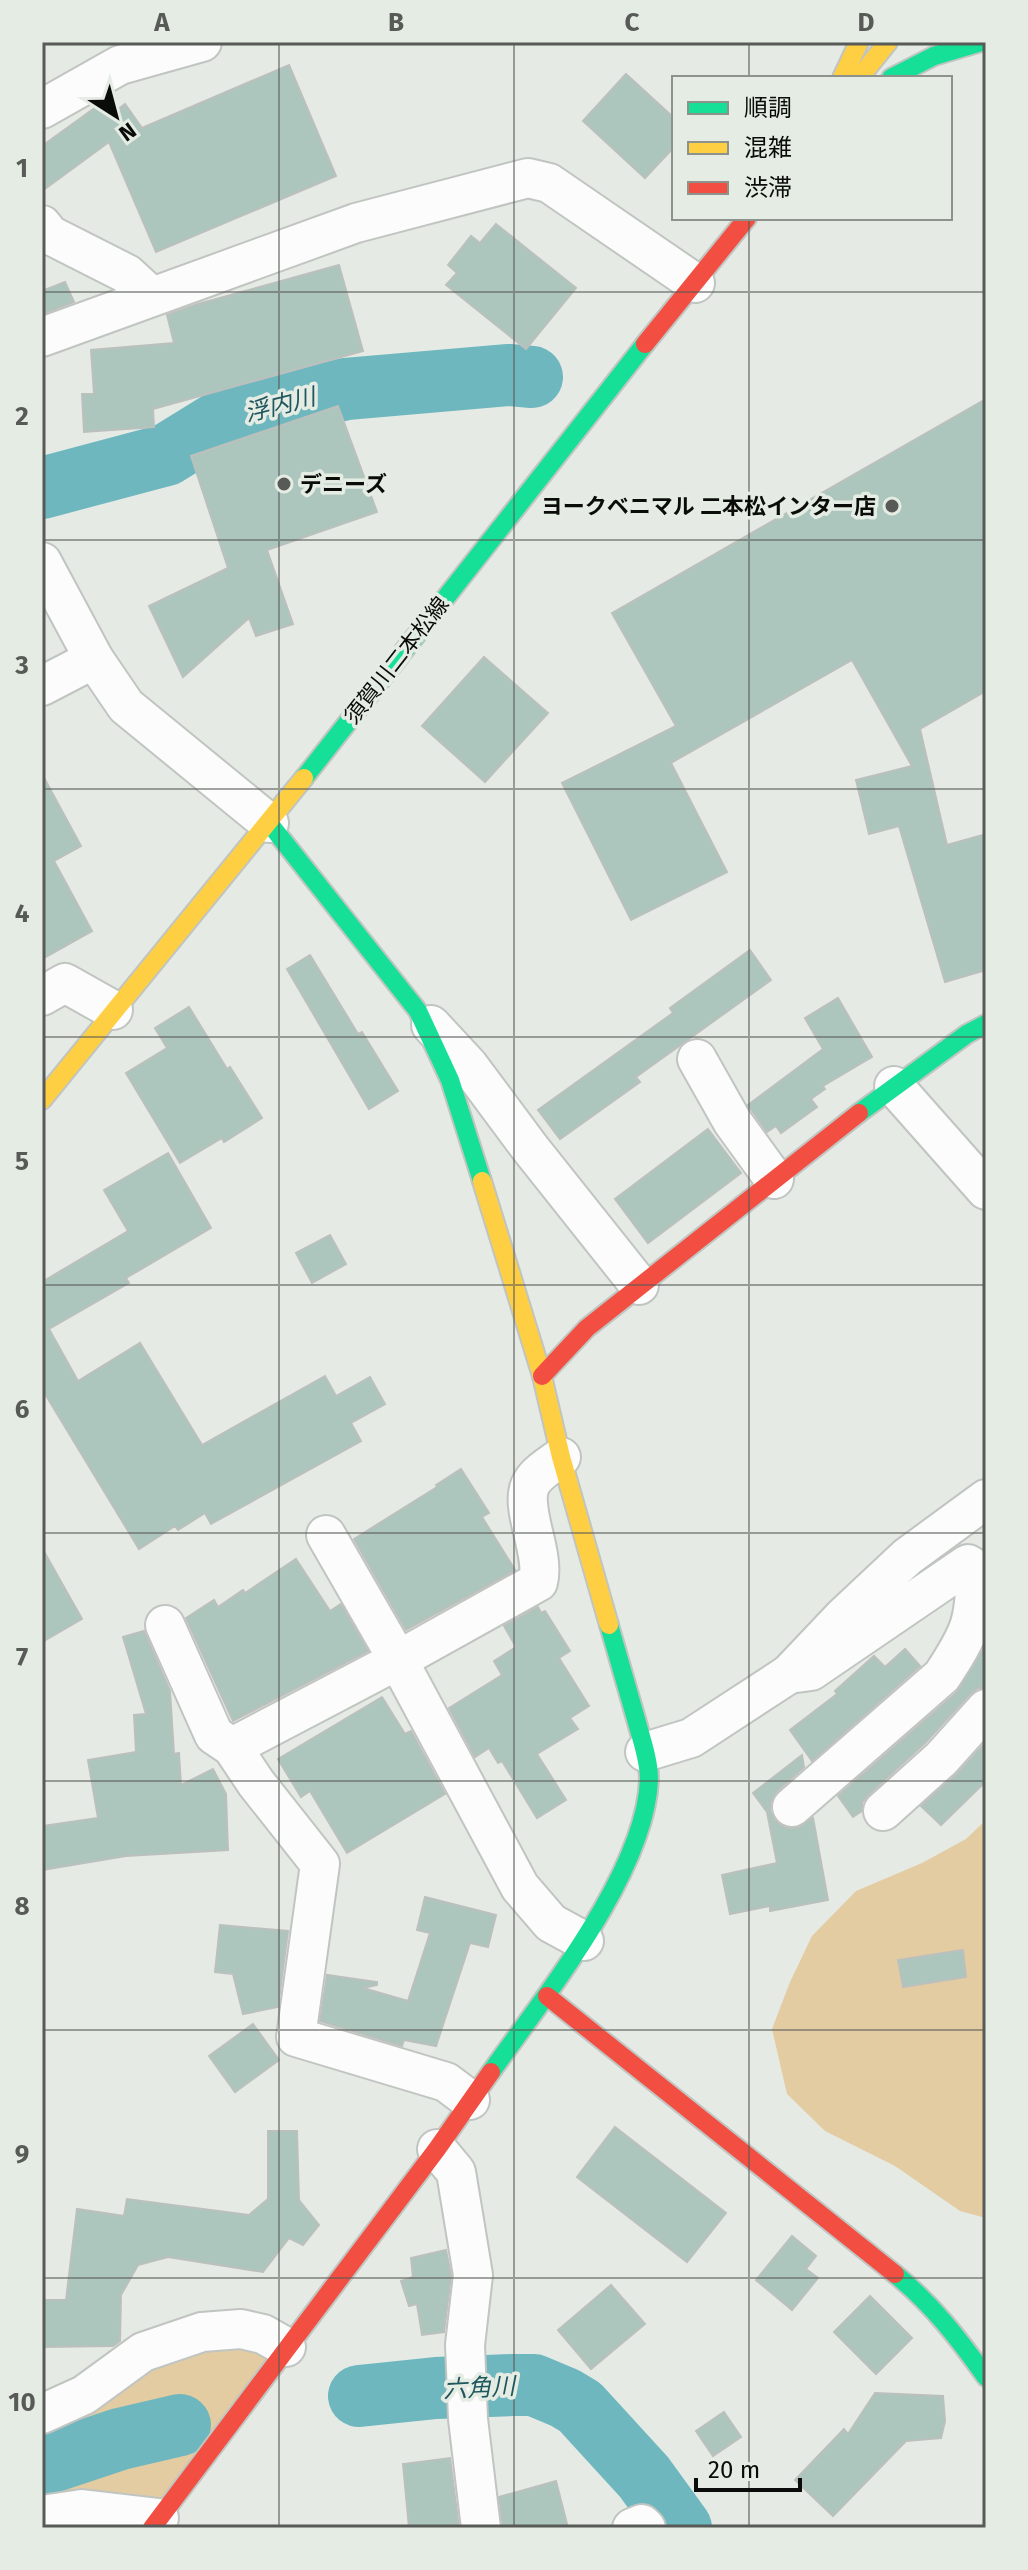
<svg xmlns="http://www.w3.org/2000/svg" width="1028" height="2570" viewBox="0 0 1028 2570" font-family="'Fira Sans','Noto Sans JP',sans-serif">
  <rect width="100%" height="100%" fill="#e5eae5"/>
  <g fill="#e4cca2">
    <path d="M986,1820v398l-26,-7 -65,-45 -70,-35 -38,-37 -15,-65 18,-47 22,-46 44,-45 66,-28 44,-24z"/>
    <path d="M160,2345l126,2 -127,171 -117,-3v-101z"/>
  </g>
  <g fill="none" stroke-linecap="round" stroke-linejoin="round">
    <g stroke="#6eb7be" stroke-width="62">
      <path d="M42,488l124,-33 60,-37 120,-29 163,-14 23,2"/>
      <path d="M359,2396l77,-8 77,-3h21l31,13 15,9 64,70 37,51"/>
      <path d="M42,2465l78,-26 60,-14"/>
    </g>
  </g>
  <g fill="#acc6be" stroke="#bbc0bd" stroke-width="2">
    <path d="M289,65l47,111 -180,76 -47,-110 -67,49v-45l57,-41 9,12 17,-13 17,24z"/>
    <path d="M626,74l48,44v29l-29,31 -62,-57z"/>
    <path d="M496,224l80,64 -50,61 -80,-64 11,-12 -9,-8 23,-29 9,7z"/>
    <path d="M339,265l24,86 -210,58 1,18 -70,5 -2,-38h12l-3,-44 83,-7 -7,-28 31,-11z"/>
    <path d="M65,282l9,20 -32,12v-23z"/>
    <path d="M986,399v292l-66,38 27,116 39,-11v136l-41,12 -46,-156 -30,8 -13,-54 56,-14 -60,-106 -181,103 56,109 -96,48 -69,-137 114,-57 -64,-113z"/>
    <path d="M338,406l39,106 -110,38 26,74 -37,12 -7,-18 -66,59 -34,-71 79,-38 -37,-112z"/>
    <path d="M484,657l64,56 -63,69 -63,-56z"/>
    <path d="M42,774l39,72 -27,15 38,70 -50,28z"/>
    <path d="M750,950l21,30 -135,97 4,5 -80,57 -22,-29 135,-97 -3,-5z"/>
    <path d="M310,955l48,79 4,-2 36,59 -29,18 -82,-140z"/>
    <path d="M838,998l34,59 -49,29 2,3 -14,10 6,8 -36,26 -5,-7 -9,6 -19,-27 75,-56 -18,-31z"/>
    <path d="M189,1007l38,62 3,-2 32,51 -38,24 -2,-4 -42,25 -54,-90 41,-25 -12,-20z"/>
    <path d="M708,1129l33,44 -93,70 -33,-44z"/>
    <path d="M168,1153l43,75 -85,50 3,5 -80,46 29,52 62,-38 62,102 123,-69 11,20 34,-19 15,27 -34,19 10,18 -150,83 -6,-11 -27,17 -3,-4 -36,23 -97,-160v-107l86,-51 -24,-41z"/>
    <path d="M330,1235l16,29 -34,19 -16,-30z"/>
    <path d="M461,1469l28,44 -7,4 33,53 -109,60 -52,-91 83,-52 -1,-2z"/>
    <path d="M42,1548l40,71 -40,23z"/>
    <path d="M296,1559l34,52 11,-7 27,47 -135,70 -47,-103 28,-18 4,7 25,-17 2,3z"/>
    <path d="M538,1607l3,6 4,-2 25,40 -11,7 30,48 -19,12 8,11 -41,25 29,46 -29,18 -35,-57 -4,2 -9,-15 -14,9 -26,-49 53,-33 -8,-14 22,-14 -12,-21z"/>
    <path d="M144,1631l26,60 4,63 5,-1 2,32 32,-16 13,25 2,56 -102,6 -84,14v-44l56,-8 -10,-58 48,-8 -2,-37 12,-1 -23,-77z"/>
    <path d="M985,1646l1,42h-8l-8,6 -45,49 -57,52 -6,8v8l-9,6 -15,-21 118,-103z"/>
    <path d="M905,1649l15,17 -108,95 -22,-31 47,-36 -2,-3 39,-35 11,11z"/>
    <path d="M382,1697l23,37 6,-3 34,63 -98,59 -37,-62 -9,6 -23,-38z"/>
    <path d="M986,1742v39l-45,44 -20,-19 35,-31z"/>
    <path d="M802,1755l2,12 -27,24 -6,10 -1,9 5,11 11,7h11l16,-10 15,82 -58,11v-5l-40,8 -8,-39 55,-12 -10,-51 -14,-19z"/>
    <path d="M425,1897l71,18 -8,32 -18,-4 -34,103 -32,-6 -2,6 -82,-25 7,-46 50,7v3l-14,3 45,13 22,-68 -13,-3z"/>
    <path d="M220,1925l68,6 -10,76 -35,7 -10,-40 -18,-2z"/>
    <path d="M963,1950l3,27 -63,10 -5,-27z"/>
    <path d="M253,2024l26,36 -44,32 -26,-36z"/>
    <path d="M615,2127l111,86 -39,49 -110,-85z"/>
    <path d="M268,2131h29l2,69 20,25 -16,20 -14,-7 -26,34 -95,-15 -30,8 -17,30 -1,46 -7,5 -69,1v-47h22l11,-91 47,7 3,-17 122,16 19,-16z"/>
    <path d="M792,2236l24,20 -10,13 12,9 -26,32 -36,-30z"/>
    <path d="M446,2250l5,26 -7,56 -22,3 -5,-31 -8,2 -8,-25 12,-4 -2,-19z"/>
    <path d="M611,2285l34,39 -54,45 -33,-39z"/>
    <path d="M870,2296l42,42 -36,36 -42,-42z"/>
    <path d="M875,2393l68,3 2,25 -4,17 -35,3 -73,75 -38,-36 49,-51 4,5z"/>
    <path d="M724,2412l17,25 -28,19 -17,-25z"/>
    <path d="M450,2458l9,70h-50l-6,-64z"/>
    <path d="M556,2481l11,43 -15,4h-49l-4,-31z"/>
  </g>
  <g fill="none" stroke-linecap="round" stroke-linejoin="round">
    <g stroke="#c1c5c1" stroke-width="42">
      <g id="street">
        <path d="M42,109l78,-44 82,-23"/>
        <path d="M42,225l8,10 77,39 24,22"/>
        <path d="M42,337l314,-114 172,-45 21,5 146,100"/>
        <path d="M42,562l52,97 32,47 143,117"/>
        <path d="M42,686l52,-27"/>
        <path d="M42,996l23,-13 48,27"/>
        <path d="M431,1025l38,41 61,82 109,137"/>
        <path d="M697,1059l35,62 42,58"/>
        <path d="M894,1086l92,104"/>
        <path d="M326,1535l72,125 122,227 31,36 33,18"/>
        <path d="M165,1625l49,110 18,12"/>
        <path d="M789,1674l22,-3 157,-107 8,5c-1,52 -5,63 -34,107l-150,131"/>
        <path d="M645,1752l46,-14 98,-64 55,-58 63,-59 79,-58"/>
        <path d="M883,1811l58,-52 45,-50"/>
        <path d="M470,2100l-24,-18 -150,-45 24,-173 -64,-81 -24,-36 166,-87 140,-78c8,-30 -21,-77 -6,-100 6,-10 20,-18 29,-25"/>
        <path d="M437,2149l19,23 17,103 -8,70 3,74 13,109"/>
        <path d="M42,2414l42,-19 59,-43 59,-20 39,-3 22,5 23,13"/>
        <path d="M42,2515l40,-6 77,9"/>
        <path d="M632,2528l10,-4 4,4"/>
      </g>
    </g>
    <g stroke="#c1c5c1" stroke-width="22">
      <g id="fast">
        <path d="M891,78l43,-22 47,-14"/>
        <path d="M304,778l341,-434"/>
        <path d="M269,823l149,188 32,69 32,101"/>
        <path d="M859,1113l108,-79 19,-10"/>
        <path d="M491,2072c53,-75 155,-200 158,-293 0,-20 -8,-41 -13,-60 -9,-32 -18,-63 -27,-94"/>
        <path d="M895,2274c37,30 64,65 91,103"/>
      </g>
    </g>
    <g stroke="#c1c5c1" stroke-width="22">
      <g id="slow">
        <path d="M842,78l17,-36"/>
        <path d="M859,78l29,-36"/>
        <path d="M42,1100l262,-322"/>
        <path d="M482,1181l60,195 19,81 48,168"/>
      </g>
    </g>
    <g stroke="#c1c5c1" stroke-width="22">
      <g id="jam">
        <path d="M645,344l102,-126"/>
        <path d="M542,1376l45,-48 272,-215"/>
        <path d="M547,1996l348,278"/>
        <path d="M152,2528l285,-379 54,-77"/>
      </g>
    </g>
    <use href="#street" stroke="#fbfcfb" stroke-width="38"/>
    <use href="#fast" stroke="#16e098" stroke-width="18"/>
    <use href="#slow" stroke="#ffcf43" stroke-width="18"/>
    <use href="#jam" stroke="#f24e42" stroke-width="18"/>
  </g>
  <path fill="none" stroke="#575a56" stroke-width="2" stroke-opacity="0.55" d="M279,42v2486M514,42v2486M749,42v36M749,218v2310M42,292h944M42,540h944M42,789h944M42,1037h944M42,1285h944M42,1533h944M42,1781h944M42,2030h944M42,2278h944"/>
  <g fill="#575a56" stroke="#e4ece3" stroke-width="3">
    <circle cx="284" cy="484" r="8"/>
    <circle cx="892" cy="506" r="8"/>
  </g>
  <g text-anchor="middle" stroke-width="7" stroke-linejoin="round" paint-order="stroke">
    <g font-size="22" font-weight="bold" fill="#0a0c09" stroke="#e4ece3" text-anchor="start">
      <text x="300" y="492">デニーズ</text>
      <text x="876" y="514" text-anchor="end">ヨークベニマル 二本松インター店</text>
    </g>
    <g font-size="22" fill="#0a0c09" stroke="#e4ece3">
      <text transform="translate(396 660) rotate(-52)" y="8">須賀川二本松線</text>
    </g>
    <g font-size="24" font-style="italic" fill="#1f575f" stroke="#e4ece3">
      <text transform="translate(280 405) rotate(-14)" y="8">浮内川</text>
      <text transform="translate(479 2388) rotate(-3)" y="8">六角川</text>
    </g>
  </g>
  <rect width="1028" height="2570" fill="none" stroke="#e4ece3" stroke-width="88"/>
  <rect x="672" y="76" width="280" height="144" fill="#e4ece3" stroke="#8d928c" stroke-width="2"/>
  <rect x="688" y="102" width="40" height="12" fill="#16e098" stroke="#8d928c" stroke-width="2"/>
  <text x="744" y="116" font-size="24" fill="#0a0c09">順調</text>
  <rect x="688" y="142" width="40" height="12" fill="#ffcf43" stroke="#8d928c" stroke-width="2"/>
  <text x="744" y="156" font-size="24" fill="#0a0c09">混雑</text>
  <rect x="688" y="182" width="40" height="12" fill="#f24e42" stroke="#8d928c" stroke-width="2"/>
  <text x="744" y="196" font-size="24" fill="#0a0c09">渋滞</text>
  <g transform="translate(116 116) rotate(144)" stroke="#e4ece3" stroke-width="6" paint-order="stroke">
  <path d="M0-6L14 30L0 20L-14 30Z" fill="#0a0c09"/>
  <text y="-12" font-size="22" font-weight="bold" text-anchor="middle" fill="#0a0c09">N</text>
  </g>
  <path d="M696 2478v12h104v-12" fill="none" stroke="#0a0c09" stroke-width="4"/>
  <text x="708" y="2478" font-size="24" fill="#0a0c09" stroke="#e4ece3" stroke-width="6" paint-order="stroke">20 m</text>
  <rect x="44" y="44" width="940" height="2482" fill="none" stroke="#575a56" stroke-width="3"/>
  <g font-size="26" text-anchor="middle" font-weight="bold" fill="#575a56">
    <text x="162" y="31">A</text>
    <text x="396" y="31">B</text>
    <text x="632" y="31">C</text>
    <text x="866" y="31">D</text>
    <text x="22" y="177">1</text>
    <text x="22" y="425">2</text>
    <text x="22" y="674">3</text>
    <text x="22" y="922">4</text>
    <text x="22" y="1170">5</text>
    <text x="22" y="1418">6</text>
    <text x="22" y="1666">7</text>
    <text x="22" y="1915">8</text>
    <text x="22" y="2163">9</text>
    <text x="22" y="2411">10</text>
  </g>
</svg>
